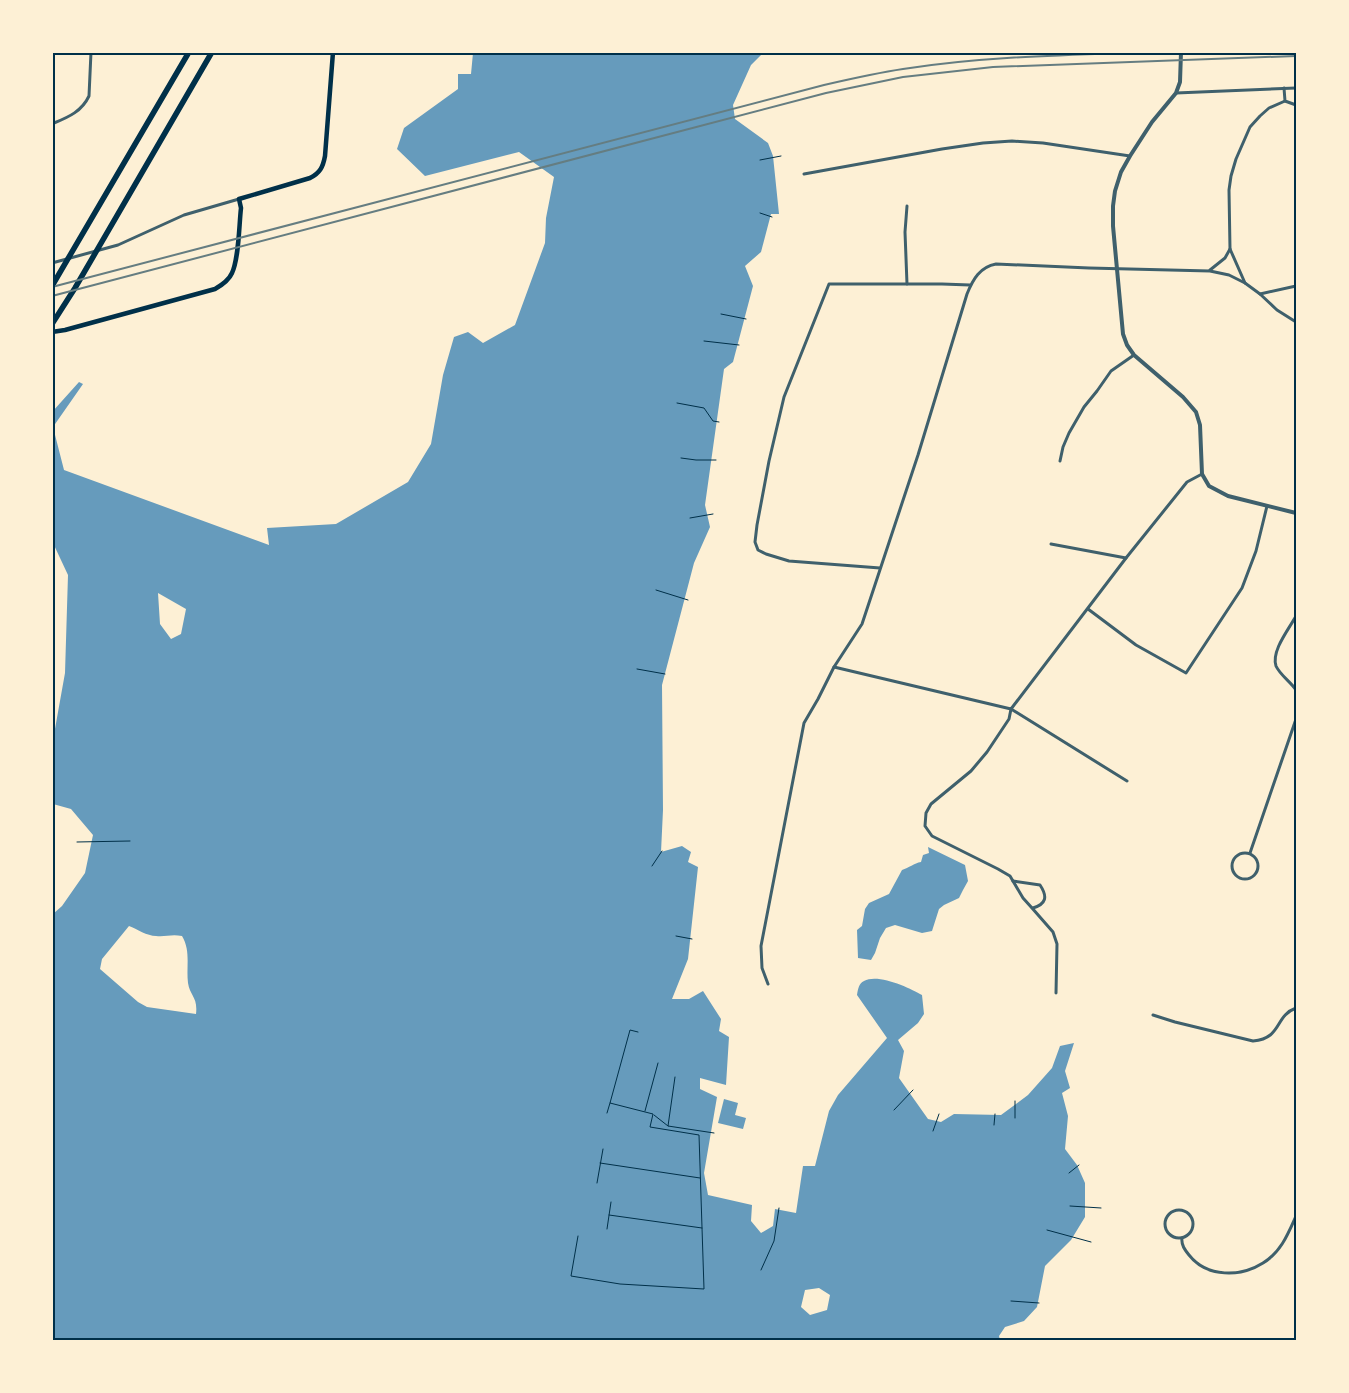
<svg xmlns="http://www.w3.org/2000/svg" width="1349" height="1393" viewBox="0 0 1349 1393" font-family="Cabin,sans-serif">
  <rect width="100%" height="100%" fill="#fdf0d5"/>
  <g fill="#669bbc" fill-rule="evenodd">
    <path d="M473,53h290l-12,12 -18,40 2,14 33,24 5,13 6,58h-8l-10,38 -16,14 8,20 -20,76 -9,7 -19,136 5,22 -16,36 -32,122 1,125 -2,42 21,-6 9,6 -3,10 10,5 -10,92 -16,40h17l14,-8 18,28 -2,12 10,6 -3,48 -26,-7v11l17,8 -13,76 4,22 44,10 -1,16 10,12 12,-7 2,-17 21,4 7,-47h12l14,-55 9,-16 49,-57 -30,-43c1,-6 2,-12 7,-14 14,-8 46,7 58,14l2,19 -6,9 -20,17 6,11 -5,27 29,41 13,3 13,-8 47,1 27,-20 24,-27 8,-22 14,-3 -9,28 5,17 -8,5 6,23 -3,33 12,16 8,18v34l-14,23 -26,26 -8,41 -13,14 -19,6 -6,9 1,4h-947v-426l9,-8 23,-33 8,-38 -22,-26 -18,-5v-64l12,-67 3,-98 -15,-32v-132l26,-29 4,2 -30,43 11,43 205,75 -2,-17 69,-4 72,-42 23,-38 12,-69 11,-38 14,-5 15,11 32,-18 30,-82 1,-25 8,-41 -35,-25 -94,24 -28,-27 7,-21 54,-39v-15h13zM158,593l28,16 -5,25 -10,5 -11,-15zM129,926c8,3 18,10 27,10 10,1 15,-2 26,0 9,15 4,30 6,47 2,13 10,14 8,31l-49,-7 -9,-5 -38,-33 2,-10zM819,1288l11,7 -3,15 -17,5 -9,-8 4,-17z"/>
    <path d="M928,847l37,18 3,16 -5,9 -4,8 -15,7 -5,4 -7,22 -10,2 -27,-8 -9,3 -6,10 -5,15 -4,7 -13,-2 -1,-28 5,-4 3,-17 4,-6 20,-9 13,-24c7,-2 12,-7 19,-8l2,-7 6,-2z"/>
    <path d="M724,1099l14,4 -3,12 11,3 -3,11 -25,-6z"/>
  </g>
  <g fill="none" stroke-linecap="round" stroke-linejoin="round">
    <g stroke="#003049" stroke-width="1">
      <path d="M538,52l1,1"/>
      <path d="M760,160l21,-4"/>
      <path d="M760,213l12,4"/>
      <path d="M721,314l25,5"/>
      <path d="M704,341l35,4"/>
      <path d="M677,403l27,5 9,13 6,1"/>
      <path d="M681,458l15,2h20"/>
      <path d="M690,518l23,-4"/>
      <path d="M656,590l32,10"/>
      <path d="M637,669l28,5"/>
      <path d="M77,842l53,-1"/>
      <path d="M652,866l10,-15"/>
      <path d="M676,936l16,3"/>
      <path d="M675,1077l-7,49 46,7"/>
      <path d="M1015,1101v17"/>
      <path d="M894,1110l19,-20"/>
      <path d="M645,1111l13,-48"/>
      <path d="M607,1113l3,-10"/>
      <path d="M654,1115l14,11"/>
      <path d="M994,1125l1,-11"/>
      <path d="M933,1131l6,-17"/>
      <path d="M600,1163l100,15"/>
      <path d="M1069,1173l10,-8"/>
      <path d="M597,1183l6,-34"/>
      <path d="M1070,1206l31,2"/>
      <path d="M609,1215l93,13"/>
      <path d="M607,1229l4,-27"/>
      <path d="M1047,1230l44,12"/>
      <path d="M578,1236l-7,40 49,8 84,5 -5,-154 -49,-8 3,-13 -43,-11 20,-73 8,2"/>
      <path d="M761,1270l13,-29 5,-33"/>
      <path d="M1011,1301l28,2"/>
    </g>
    <g stroke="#3f606c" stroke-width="3">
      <path d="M1284,88l1,13 11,4"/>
      <path d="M1176,93l120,-5"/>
      <path d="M52,125l2,-2c15,-6 28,-12 35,-27l2,-44"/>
      <path d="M804,174l138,-25 41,-6 29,-2 31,2 87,13"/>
      <path d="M907,206l-2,26 2,52"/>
      <path d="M52,263l66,-18 66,-30 55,-16"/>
      <path d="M1210,270l15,-12 5,-9"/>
      <path d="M1245,283l-15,-34 -1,-59 2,-14 5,-17 14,-32 10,-11 9,-8 16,-7"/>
      <path d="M1260,294l36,-8"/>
      <path d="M1060,461l3,-14 6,-14 15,-26 13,-16 14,-20 23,-16"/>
      <path d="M1051,544l75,14"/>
      <path d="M880,568l-91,-7 -23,-7 -8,-4 -3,-8 2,-17 12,-64 15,-64 45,-113h113l28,1"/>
      <path d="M1088,609l48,36 50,28 56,-85 14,-37 11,-45"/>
      <path d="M1296,616c-7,13 -25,35 -20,50 4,9 15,16 20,24"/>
      <path d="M834,667l177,42 115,-151 61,-76 15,-8"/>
      <circle cx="1245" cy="866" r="13"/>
      <path d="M1250,853l46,-134"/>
      <path d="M1013,881l27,4c8,12 6,19 -7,23"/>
      <path d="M768,984l-6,-16 -1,-22 43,-223 14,-24 16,-32 28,-43 56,-169 49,-161c6,-15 13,-27 29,-30l93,4 121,3 19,4 16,8 15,11 17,16 19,12"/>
      <path d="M1056,993l1,-49 -4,-12 -21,-24 -9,-10 -13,-22 -12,-7 -66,-33 -7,-10 1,-13 5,-9 40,-33 16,-19 22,-33 2,-10 116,72"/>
      <path d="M1153,1015l22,7 78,19c30,-3 21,-25 43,-33"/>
      <circle cx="1179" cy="1224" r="14"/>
      <path d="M1182,1238c-1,7 3,12 7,17 18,23 52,22 74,8 18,-11 25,-29 33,-47"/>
    </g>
    <path stroke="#3f606c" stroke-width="4" d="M1181,52l-1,30 -4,11 -24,29 -22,34 -9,16 -6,19 -2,15v20l10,108 4,11 7,10 49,42 13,15 4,13 2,49 7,12 19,10 68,17"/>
    <path stroke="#003049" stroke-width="4.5" d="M52,332l13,-2 150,-41c7,-4 14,-9 17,-16 7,-15 7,-48 9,-65l-2,-9 71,-21c10,-5 13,-11 15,-22l8,-104"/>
    <g stroke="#003049" stroke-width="5.5">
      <path d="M52,286l137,-234"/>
      <path d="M52,324l23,-36 137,-236"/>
    </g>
    <g stroke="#657d81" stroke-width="2">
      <path d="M52,287l772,-202c26,-6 52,-12 79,-16 83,-13 168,-14 252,-17"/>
      <path d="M52,296l774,-203 77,-16 90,-10 303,-11"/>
    </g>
  </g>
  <rect width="1349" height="1393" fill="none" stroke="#fdf0d5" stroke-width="108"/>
  <rect x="54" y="54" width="1241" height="1285" fill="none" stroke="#003049" stroke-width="2"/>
</svg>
